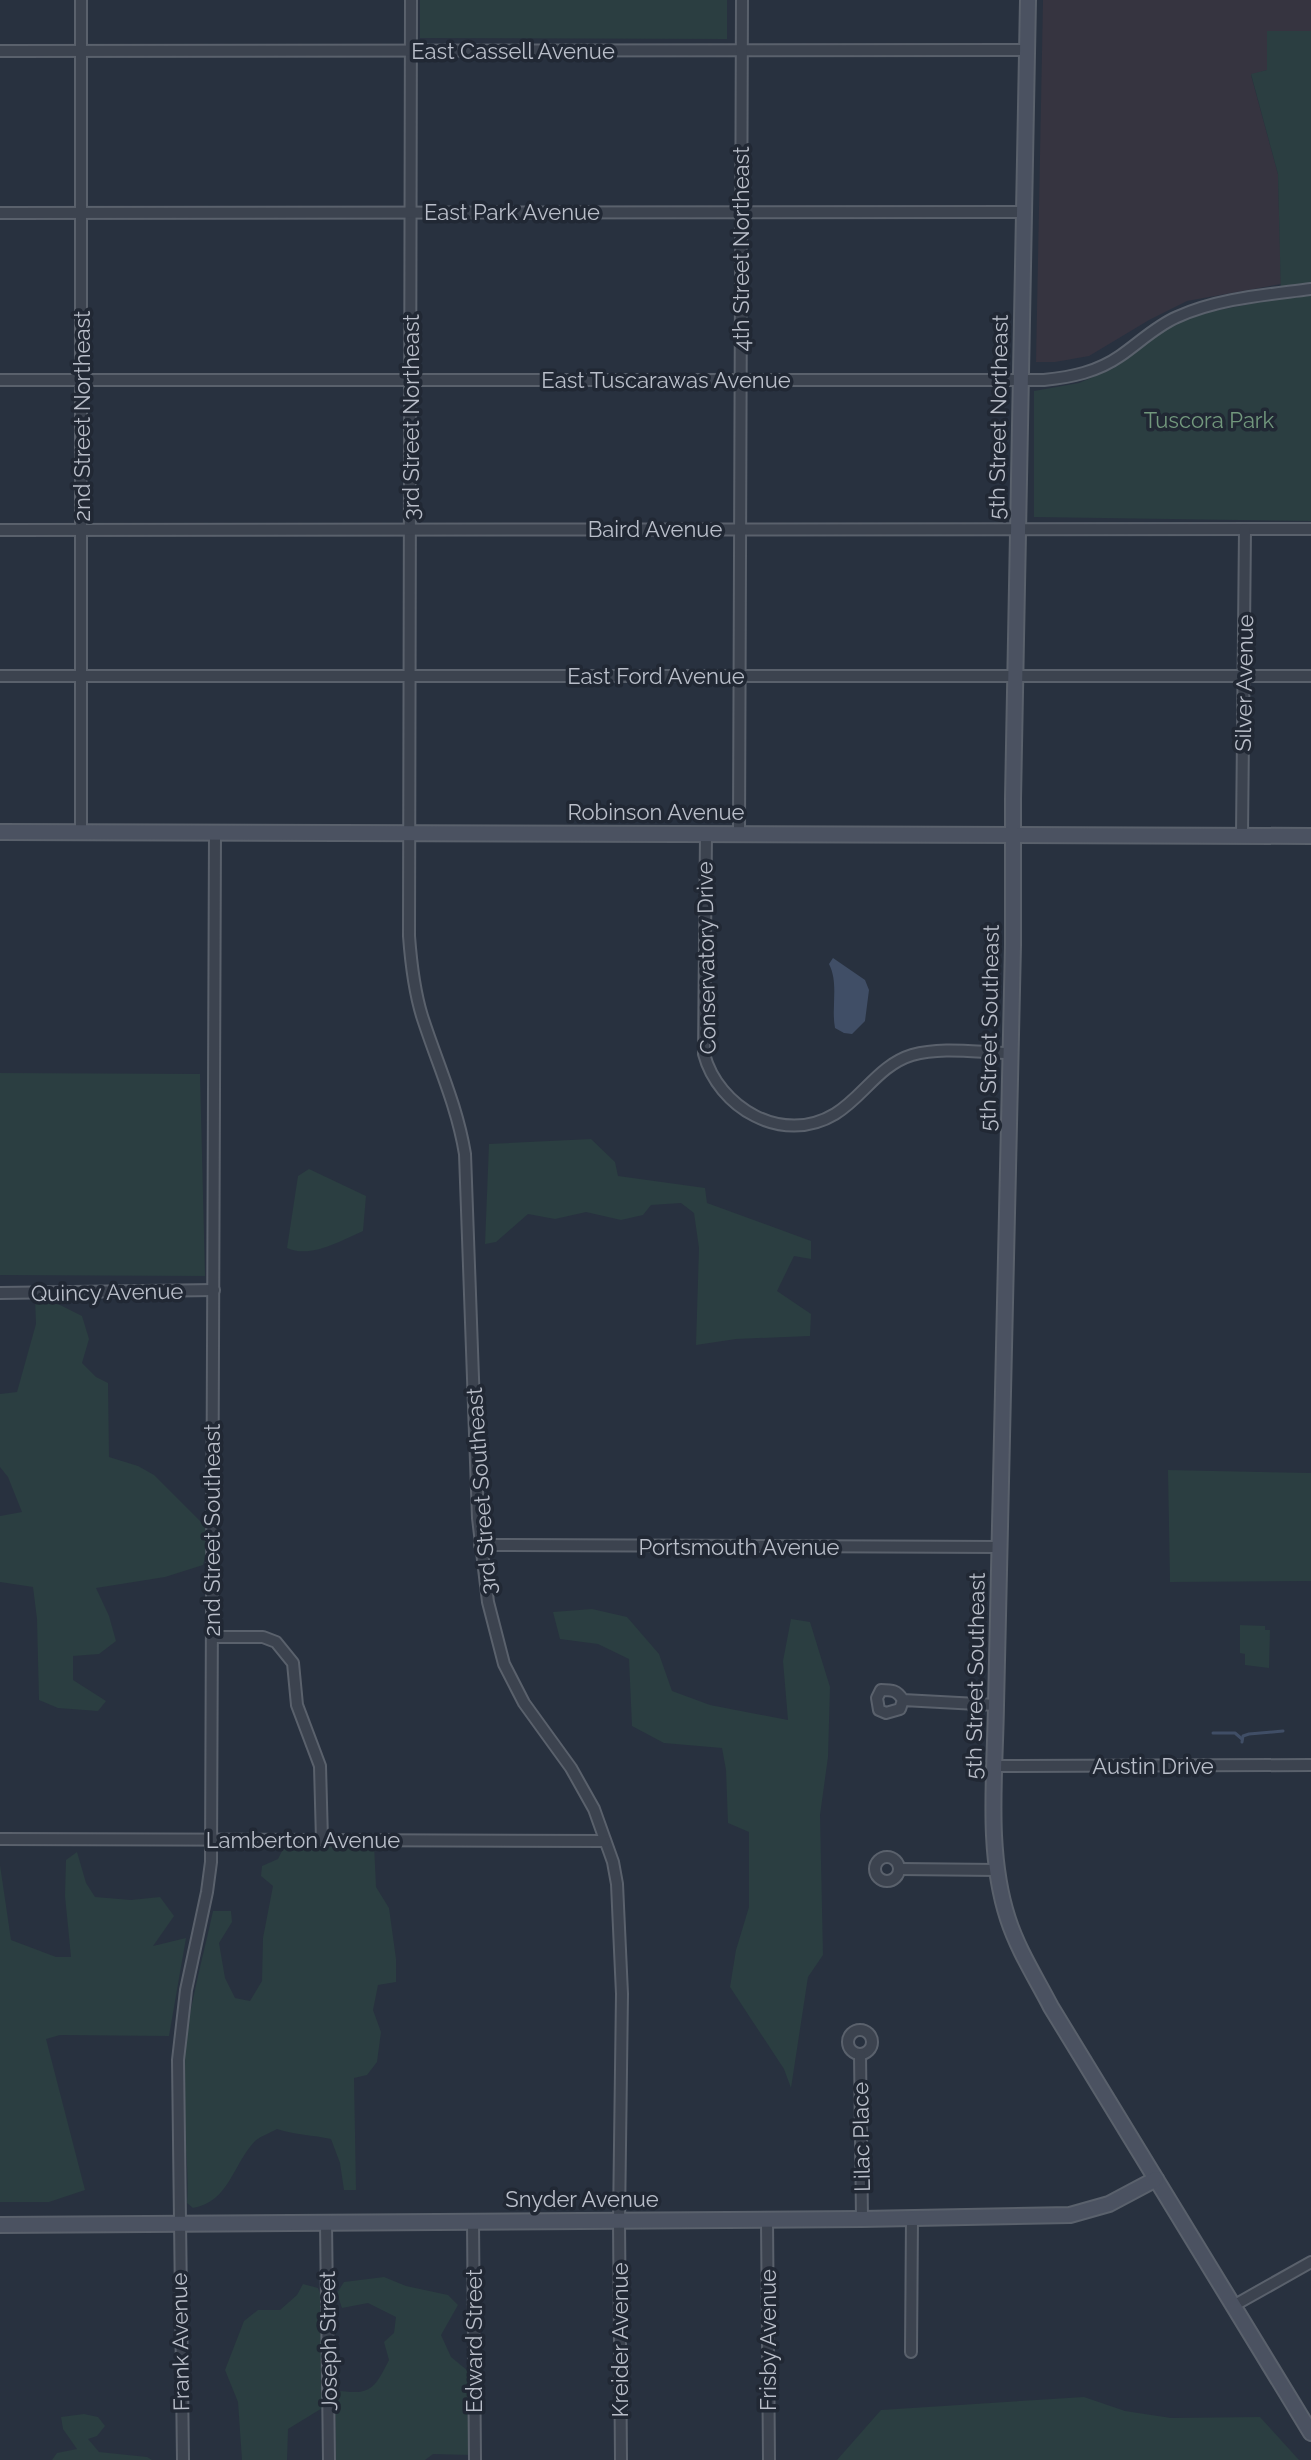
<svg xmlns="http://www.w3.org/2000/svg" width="1311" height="2460" viewBox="0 0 1311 2460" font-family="Raleway,sans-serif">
  <rect width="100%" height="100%" fill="#28313f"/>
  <path fill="#363440" d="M1043,0h268v31h-44v39l-16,5 27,99 3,110 -94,17 -38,19 -60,36 -34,6h-19z"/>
  <g fill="#2b3e41">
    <path d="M420,0h307v39l-307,-1z"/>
    <path d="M1267,31h44v490l-277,-4v-126l45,-8 35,-15 12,-11 49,-36 39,-10 67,-13 -3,-124 -27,-100 16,-4z"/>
    <path d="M0,1073l200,1 5,202 -205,-1z"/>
    <path d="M591,1139l24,23 3,14 87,12 2,15 104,38v18l-17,-3 -17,35 34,23 -1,22 -74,3 -40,6 3,-97 -5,-35 -13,-10 -30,2 -8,10 -22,5 -35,-8 -31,7 -27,-5 -32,28 -11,2 4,-100z"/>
    <path d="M309,1169l57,27 -3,35c-21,9 -52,28 -76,17l11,-72z"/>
    <path d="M35,1297l19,5 28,14 7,23 -7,24 14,14 12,6 1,74 29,9 16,9 58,58 -9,32 -38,12 -69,11 13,28 7,25 -17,13 -26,2v24l33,21 -8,10 -40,-3 -19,-8 -2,-81 -4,-32 -33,-5v-66l22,-4 -14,-35 -8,-10v-73l17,-2 19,-68z"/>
    <path d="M1168,1470l143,3v108l-141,1z"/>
    <path d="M592,1609l35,8 32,37 13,37 38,14 78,15 -5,-59 8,-42 19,3 20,65 -2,70 -8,58 3,140 -15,22 -17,111 -7,-19 -54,-82 6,-37 13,-43v-75l-21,-9 -2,-53 -4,-22 -58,-5 -32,-17 -3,-67 -31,-15 -38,-5 -7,-27z"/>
    <path d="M1240,1625l25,1v4h5l-1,38 -24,-3v-11l-5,-1z"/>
    <path d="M374,1844l2,43 13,21 7,51v23l-18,3 -5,25 8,22 -4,30 -10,13 -13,3 2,112h-12l-4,-27 -9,-24c-18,-4 -36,-4 -54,-10 -7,4 -16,7 -22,12 -22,23 -26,61 -62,67l-6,-5c3,-41 -6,-82 -4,-123 1,-57 18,-113 30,-169h18l1,11 -13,21 6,35 10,20 15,3 12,-20 1,-43 10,-52 -12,-10 1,-10 16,-7 5,-10z"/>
    <path d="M77,1852l9,31 9,14 36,3 29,-3 14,19 -21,30 33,-8 -17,98 -109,-1 -14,4 39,151 -36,12h-49v-337l11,75 45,17h15l-6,-61 1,-36z"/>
    <path d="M384,2277l22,9 42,9 10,10 -17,30 10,22 17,14 2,84 -37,-1 -8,6h-89l-1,-70c35,6 39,0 54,-30l-5,-18 10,-9 2,-16 -28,-14 -26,5 -5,-15 7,-11z"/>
    <path d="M303,2284l15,4 6,16 -5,23 5,19v61l-36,22 -1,31h-45l-4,-58 -13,-32 19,-49 14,-11h22l17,-15z"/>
    <path d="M1084,2397l41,14 46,7 89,-1 39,43h-462l44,-50z"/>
    <path d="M84,2414l14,3 7,9 -8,10 -9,3 11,13 48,5 5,3h-100l5,-7 20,-4 -14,-20 -2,-12z"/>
  </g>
  <path fill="#404e66" d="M833,958l32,22 4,10 -4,31 -13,13 -8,-1 -9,-5c-4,-22 4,-44 -6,-64z"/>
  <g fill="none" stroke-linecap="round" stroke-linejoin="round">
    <g stroke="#404e66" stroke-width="3">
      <path d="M1213,1733h22l7,6"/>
      <path d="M1242,1742l1,-6 6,-2 34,-3"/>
    </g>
    <g stroke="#5a616c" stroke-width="14">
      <g id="minor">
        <path d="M411,0l-2,936c2,27 5,54 13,80 15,47 35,89 43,138l13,364 10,84 16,62 20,39 47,65 23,41 19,53 4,22 5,110 -3,227 2,239"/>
        <path d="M0,51l1026,-1"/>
        <path d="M0,213l1024,-1"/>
        <path d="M0,380h1044c28,-3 53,-8 76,-24 19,-13 36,-30 57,-39 42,-19 89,-22 134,-28"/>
        <path d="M0,530l1311,-1"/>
        <path d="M0,676h1311"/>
        <path d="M81,832v-832"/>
        <path d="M706,834l-2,220c14,53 78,92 131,60 28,-17 44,-49 77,-59 31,-9 68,-2 99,-2"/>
        <path d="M739,834l3,-834"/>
        <path d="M1242,836l3,-307"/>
        <path d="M0,1293l214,-3"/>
        <path d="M480,1545l519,2"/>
        <path d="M212,1637h51l13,5 17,21 4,42 23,61 2,74"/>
        <path d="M903,1700l-3,9 -14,4 -7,-3 -2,-12 4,-8c11,0 16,0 22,10l93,5"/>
        <path d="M995,1766l316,-1"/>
        <path d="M0,1839l605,2"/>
        <circle cx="887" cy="1869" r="12"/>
        <path d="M900,1869l97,1"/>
        <circle cx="860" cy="2042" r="12"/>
        <path d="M860,2054l2,165"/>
        <path d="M767,2220l2,240"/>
        <path d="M473,2222l2,238"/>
        <path d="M326,2223l3,237"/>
        <path d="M1233,2306l78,-44"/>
        <path d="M911,2352l1,-134"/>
        <path d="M183,2460l-5,-400 8,-70 21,-98 4,-30 4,-1030"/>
      </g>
    </g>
    <g stroke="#5a616c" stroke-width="18">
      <g id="secondary">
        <path d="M1028,0l-15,799v146l-17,760c-1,70 -10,147 12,214 10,31 28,59 43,88l260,426"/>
        <path d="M0,832l1311,4"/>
        <path d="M0,2225l862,-6 208,-4 39,-11 47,-25"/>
      </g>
    </g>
    <use href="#minor" stroke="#3c434f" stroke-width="10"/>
    <use href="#secondary" stroke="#4b5261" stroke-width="14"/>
  </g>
  <g text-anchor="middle" stroke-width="7" stroke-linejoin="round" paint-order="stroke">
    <g font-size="22" fill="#b9bec9" stroke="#212834">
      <text x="513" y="59">East Cassell Avenue</text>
      <text x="512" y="220">East Park Avenue</text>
      <text transform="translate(741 249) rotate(-90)" y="8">4th Street Northeast</text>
      <text x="666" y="388">East Tuscarawas Avenue</text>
      <text transform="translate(82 416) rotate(-90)" y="8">2nd Street Northeast</text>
      <text transform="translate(411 417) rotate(-90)" y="8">3rd Street Northeast</text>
      <text transform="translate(998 417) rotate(-89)" y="8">5th Street Northeast</text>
      <text x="655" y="537">Baird Avenue</text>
      <text x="656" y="684">East Ford Avenue</text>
      <text transform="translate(1244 683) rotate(-89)" y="8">Silver Avenue</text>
      <text x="656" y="820">Robinson Avenue</text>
      <text transform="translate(706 958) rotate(-91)" y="8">Conservatory Drive</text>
      <text transform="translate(989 1028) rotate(-89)" y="8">5th Street Southeast</text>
      <text transform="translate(107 1292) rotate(-1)" y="8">Quincy Avenue</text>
      <text transform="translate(481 1491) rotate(-94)" y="8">3rd Street Southeast</text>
      <text transform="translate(212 1530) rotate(-90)" y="8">2nd Street Southeast</text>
      <text x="739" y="1555">Portsmouth Avenue</text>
      <text transform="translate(975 1676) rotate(-89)" y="8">5th Street Southeast</text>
      <text x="1153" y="1774">Austin Drive</text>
      <text x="303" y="1848">Lamberton Avenue</text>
      <text transform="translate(861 2137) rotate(-91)" y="8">Lilac Place</text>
      <text x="582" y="2207">Snyder Avenue</text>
      <text transform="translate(620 2340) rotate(-90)" y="8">Kreider Avenue</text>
      <text transform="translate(768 2340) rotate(-90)" y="8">Frisby Avenue</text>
      <text transform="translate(328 2341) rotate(-91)" y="8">Joseph Street</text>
      <text transform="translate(474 2341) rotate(-90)" y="8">Edward Street</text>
      <text transform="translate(180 2342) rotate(-91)" y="8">Frank Avenue</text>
    </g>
    <g font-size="22" fill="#72987d" stroke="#212834">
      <text x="1209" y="428">Tuscora Park</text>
    </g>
  </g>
</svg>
